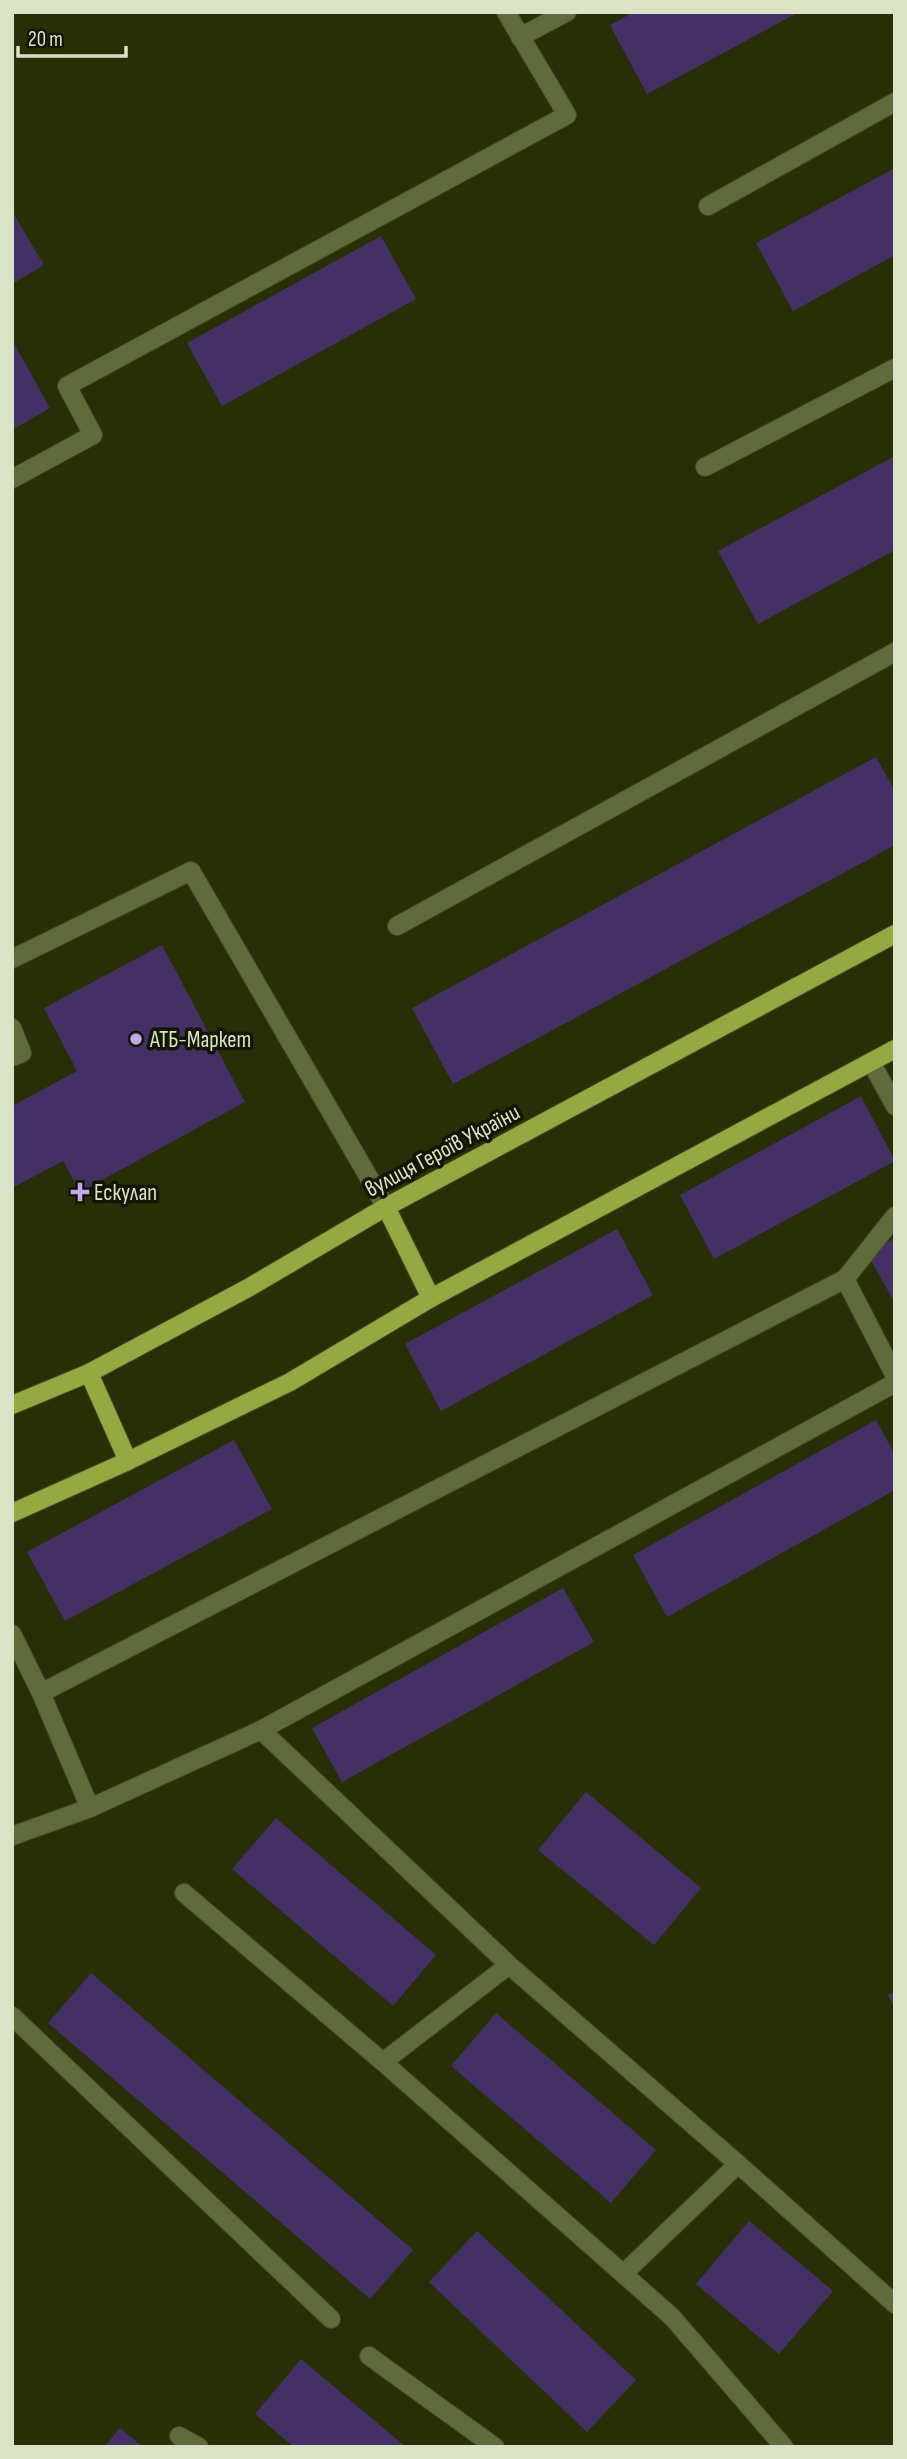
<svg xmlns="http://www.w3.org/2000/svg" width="907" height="2459" viewBox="0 0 907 2459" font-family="'Sofia Sans Condensed',sans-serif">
  <rect width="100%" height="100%" fill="#282f06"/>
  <g fill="#453066">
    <path d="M634,12h165l-152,82 -37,-69z"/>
    <path d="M895,168v87l-102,56 -37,-68z"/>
    <path d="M12,211l32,54 -32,19z"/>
    <path d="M381,236l35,63 -194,107 -35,-63z"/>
    <path d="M12,340l38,68 -38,22z"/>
    <path d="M895,456v94l-137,74 -40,-73z"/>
    <path d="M876,757l19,34v54l-442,239 -41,-76z"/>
    <path d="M162,945l83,157 -165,90 -17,-31 -51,27v-82l65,-35 -33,-63z"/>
    <path d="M861,1096l34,65 -181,98 -34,-64z"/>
    <path d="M617,1229l36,66 -212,116 -36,-67z"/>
    <path d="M895,1238v65l-28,-50z"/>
    <path d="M876,1420l19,35v35l-228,127 -34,-62z"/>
    <path d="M234,1440l38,69 -207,112 -38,-69z"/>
    <path d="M563,1588l31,54 -252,140 -30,-54z"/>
    <path d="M586,1792l115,96 -47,57 -116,-95z"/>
    <path d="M276,1818l160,137 -43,51 -161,-137z"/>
    <path d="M91,1973l322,277 -43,49 -322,-276z"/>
    <path d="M895,1991v18l-7,-14z"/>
    <path d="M496,2013l160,137 -45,53 -160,-137z"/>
    <path d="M749,2221l84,70 -54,63 -83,-70z"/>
    <path d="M477,2231l159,149 -49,52 -158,-150z"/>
    <path d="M301,2359l105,88h-112l-39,-33z"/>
    <path d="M120,2428l23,19h-39z"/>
  </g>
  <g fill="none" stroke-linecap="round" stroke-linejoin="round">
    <g stroke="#454c25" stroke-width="20">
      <g id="minor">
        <path d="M520,37l47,-25"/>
        <path d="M708,206l187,-104"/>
        <path d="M705,467l190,-99"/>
        <path d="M12,479l81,-44 -26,-49 500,-271 -61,-103"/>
        <path d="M397,926l498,-274"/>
        <path d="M12,959l179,-88 195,336"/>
        <path d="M12,1028l10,25 -10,4"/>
        <path d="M871,1062l24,44"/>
        <path d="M845,1279l50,-63"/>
        <path d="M12,1634l29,59 49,115 171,-78 634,-347"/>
        <path d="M41,1693l804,-414 50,97"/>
        <path d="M261,1730l248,235 229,199 157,140"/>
        <path d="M12,1836l78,-28"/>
        <path d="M184,1893l199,169 289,255 112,130"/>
        <path d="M12,2016l319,303"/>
        <path d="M383,2062l126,-97"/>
        <path d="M623,2274l115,-110"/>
        <path d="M369,2356l126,91"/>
        <path d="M179,2436l20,11"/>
      </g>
    </g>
    <g stroke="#454c25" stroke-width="20">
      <g id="major">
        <path d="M386,1207l45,91"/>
        <path d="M89,1373l39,88"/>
        <path d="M12,1405l77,-32 159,-85 138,-81 509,-273"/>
        <path d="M12,1513l116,-52 162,-79 141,-84 464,-249"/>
      </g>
    </g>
    <use href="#minor" stroke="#606b3c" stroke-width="18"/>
    <use href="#major" stroke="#94a942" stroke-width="18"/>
  </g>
  <g fill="#c1a8f3" stroke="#121602" stroke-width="2.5">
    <circle cx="136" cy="1039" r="7"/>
    <path d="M76.5 1181.5h7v7h7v7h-7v7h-7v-7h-7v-7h7z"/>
  </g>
  <g text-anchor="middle" stroke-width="7" stroke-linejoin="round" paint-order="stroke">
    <g font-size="23" fill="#dbe3c7" stroke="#121602" text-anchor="start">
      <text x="150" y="1047">АТБ-Маркет</text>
      <text x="94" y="1200">Ескулап</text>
    </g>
    <g font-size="23" fill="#dbe3c7" stroke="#121602">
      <text transform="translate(442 1150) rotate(-28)" y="8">вулиця Героїв України</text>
    </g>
  </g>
  <rect width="907" height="2459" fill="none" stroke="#dbe3c7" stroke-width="28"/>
  <path d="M18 46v10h108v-10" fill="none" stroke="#dbe3c7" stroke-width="3.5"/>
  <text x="28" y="46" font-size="21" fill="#dbe3c7" stroke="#121602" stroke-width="5" paint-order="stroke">20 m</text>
</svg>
